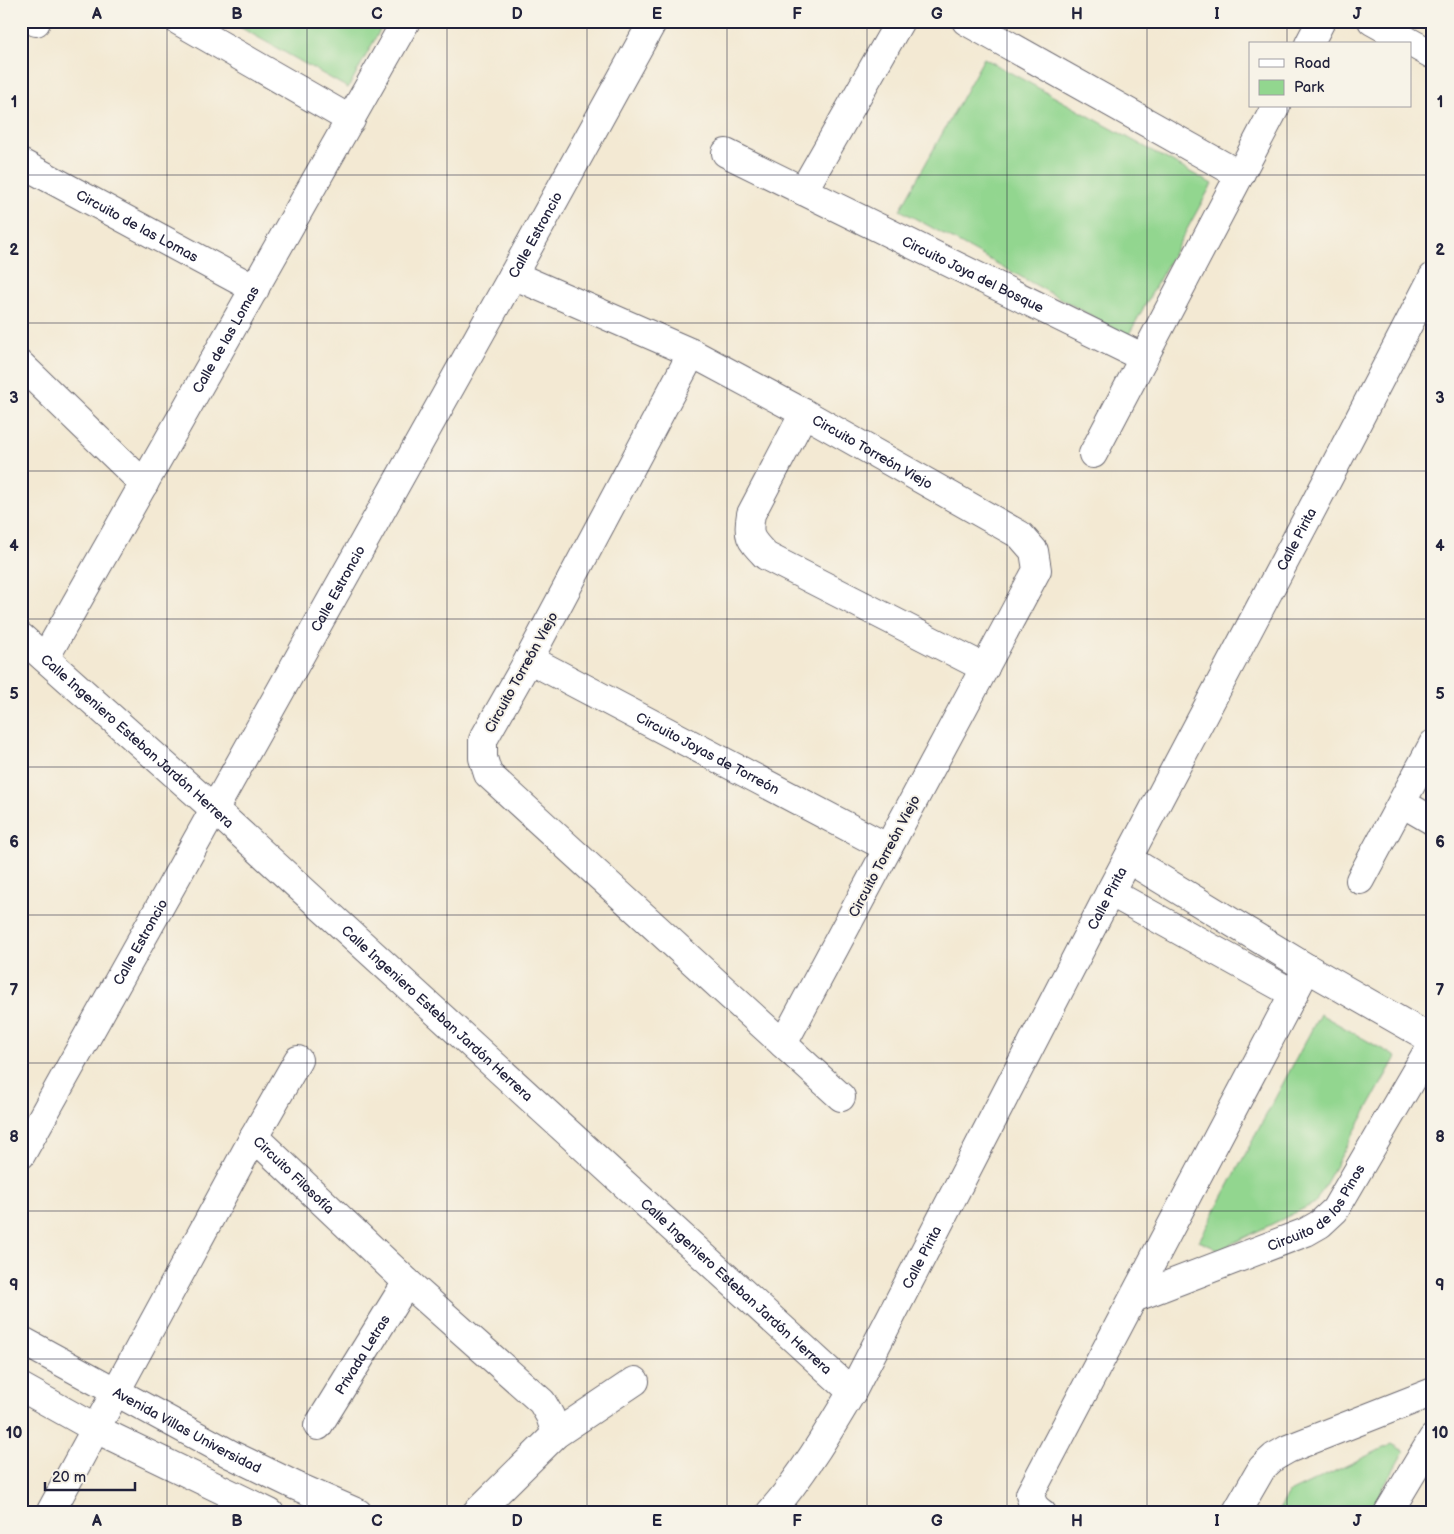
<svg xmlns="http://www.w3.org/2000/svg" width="1454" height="1534" viewBox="0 0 1454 1534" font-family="'Balsamiq Sans',sans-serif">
  <rect width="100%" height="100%" fill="#f7f3e8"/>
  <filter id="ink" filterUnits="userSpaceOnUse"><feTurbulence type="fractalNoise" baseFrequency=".02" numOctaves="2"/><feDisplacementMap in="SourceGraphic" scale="10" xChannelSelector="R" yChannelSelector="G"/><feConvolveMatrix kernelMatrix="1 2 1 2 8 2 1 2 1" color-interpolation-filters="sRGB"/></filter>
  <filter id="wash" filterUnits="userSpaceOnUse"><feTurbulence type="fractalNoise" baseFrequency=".0096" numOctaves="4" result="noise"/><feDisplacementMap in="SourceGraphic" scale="20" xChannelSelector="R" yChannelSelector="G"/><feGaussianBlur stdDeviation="1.12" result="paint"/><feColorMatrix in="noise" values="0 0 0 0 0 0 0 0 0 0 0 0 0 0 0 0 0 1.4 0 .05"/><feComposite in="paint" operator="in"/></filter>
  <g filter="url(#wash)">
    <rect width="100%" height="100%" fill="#f3e9d3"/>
    <g fill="#92d68f" stroke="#5a7c65">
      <path d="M229,21h156l-37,67z"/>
      <path d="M984,58l228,126 -84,152 -228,-126z"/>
      <path d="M1320,1014l76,43 -81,146 -96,47 -20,-9z"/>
      <path d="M1392,1444l12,7 -35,62h-92l12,-20z"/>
    </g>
  </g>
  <g filter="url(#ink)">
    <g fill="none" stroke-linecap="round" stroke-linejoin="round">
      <g stroke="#6b6870" stroke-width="30">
        <g id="minor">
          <path d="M179,21l172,99"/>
          <path d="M966,21l274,154"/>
          <path d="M1372,21l61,34"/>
          <path d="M36,22v-1"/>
          <path d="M1309,44l12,-23"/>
          <path id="s1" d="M726,153l418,205"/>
          <path id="s2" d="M21,163l234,126"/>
          <path d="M803,191l97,-170"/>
          <path id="s3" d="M513,275l179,78 112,60 216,122 14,16 3,19 -254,474"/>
          <path d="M692,353l-163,306 -46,81v18l5,16 353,323"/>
          <path d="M21,365l123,119"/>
          <path d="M804,413l-53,101c-4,23 -1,25 15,42l219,112"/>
          <path d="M1093,454l183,-348"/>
          <path id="s4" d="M21,637l193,172 638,583"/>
          <path id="s5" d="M45,658l361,-637"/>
          <path id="s6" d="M529,659l359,189"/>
          <path d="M1402,803l31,18"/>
          <path d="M1128,859l179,109 126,72"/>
          <path d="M1360,880l73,-136"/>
          <path d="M1110,892l184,102"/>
          <path id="s7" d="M254,1137l153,145 135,120 8,14 6,18"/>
          <path id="s8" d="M21,1155l492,-880 140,-254"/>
          <path id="s9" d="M1134,1298l172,-66 14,-8 15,-14 98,-168"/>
          <path id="s10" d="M21,1340l211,115 64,31 62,27"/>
          <path d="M21,1387l75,42 174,84"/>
          <path id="s11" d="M318,1426l89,-144"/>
          <path d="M50,1513l204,-376 44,-77"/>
          <path d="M476,1513l80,-79 79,-53"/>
          <path id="s12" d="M770,1513c32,-37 57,-79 82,-121l258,-500 219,-415 104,-200"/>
          <path d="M1042,1513c-8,-5 -10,-10 -12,-19l277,-526"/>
          <path d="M1236,1513l26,-45 12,-11 14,-8 145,-57"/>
          <path d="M1388,1513l45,-75"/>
        </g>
      </g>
      <use href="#minor" stroke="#fff" stroke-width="28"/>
    </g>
  </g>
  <path fill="none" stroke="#22223b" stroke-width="1" stroke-opacity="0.55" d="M167,21v1492M307,21v1492M447,21v1492M587,21v1492M727,21v1492M867,21v1492M1007,21v1492M1147,21v1492M1287,21v23M1287,106v1407M21,175h1412M21,323h1412M21,471h1412M21,619h1412M21,767h1412M21,915h1412M21,1063h1412M21,1211h1412M21,1359h1412"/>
  <g text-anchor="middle" stroke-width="4" stroke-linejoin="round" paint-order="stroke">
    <g font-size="14" fill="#22223b" stroke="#f7f3e8">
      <text dy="5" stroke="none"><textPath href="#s2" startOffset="132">Circuito de las Lomas</textPath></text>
      <text dy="5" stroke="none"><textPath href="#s8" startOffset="1054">Calle Estroncio</textPath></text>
      <text dy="5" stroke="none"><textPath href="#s1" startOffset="275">Circuito Joya del Bosque</textPath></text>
      <text dy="5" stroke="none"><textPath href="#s5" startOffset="366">Calle de las Lomas</textPath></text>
      <text dy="5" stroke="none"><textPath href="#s3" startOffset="401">Circuito Torreón Viejo</textPath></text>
      <text dy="5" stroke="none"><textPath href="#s12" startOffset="1108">Calle Pirita</textPath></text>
      <text dy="5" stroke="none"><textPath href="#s8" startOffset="649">Calle Estroncio</textPath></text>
      <text transform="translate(521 672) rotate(-61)" y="5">Circuito Torreón Viejo</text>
      <text dy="5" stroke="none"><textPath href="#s4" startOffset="156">Calle Ingeniero Esteban Jardón Herrera</textPath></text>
      <text dy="5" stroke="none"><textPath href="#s6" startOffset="202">Circuito Joyas de Torreón</textPath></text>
      <text transform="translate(884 856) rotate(-62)" y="5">Circuito Torreón Viejo</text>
      <text dy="5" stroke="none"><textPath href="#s12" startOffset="702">Calle Pirita</textPath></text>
      <text dy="5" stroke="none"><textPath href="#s8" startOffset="244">Calle Estroncio</textPath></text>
      <text dy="5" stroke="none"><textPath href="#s4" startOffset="561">Calle Ingeniero Esteban Jardón Herrera</textPath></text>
      <text dy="5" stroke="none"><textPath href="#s7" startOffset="55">Circuito Filosofía</textPath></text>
      <text dy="5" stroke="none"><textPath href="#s9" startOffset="208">Circuito de los Pinos</textPath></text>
      <text dy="5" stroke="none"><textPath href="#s12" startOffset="298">Calle Pirita</textPath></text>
      <text dy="5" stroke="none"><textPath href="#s4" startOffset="966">Calle Ingeniero Esteban Jardón Herrera</textPath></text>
      <text dy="5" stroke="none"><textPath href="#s11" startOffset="84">Privada Letras</textPath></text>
      <text dy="5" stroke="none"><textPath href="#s10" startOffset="189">Avenida Villas Universidad</textPath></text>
    </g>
  </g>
  <rect width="1454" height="1534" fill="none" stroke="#f7f3e8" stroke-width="55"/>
  <rect x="1249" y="42" width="162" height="65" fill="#f7f3e8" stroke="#a29fa3"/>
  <rect x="1259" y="59" width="25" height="8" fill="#ffffff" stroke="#a29fa3"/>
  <text x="1294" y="68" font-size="15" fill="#22223b">Road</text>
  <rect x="1259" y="80" width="25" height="15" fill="#92d68f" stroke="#a29fa3"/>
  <text x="1294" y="92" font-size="15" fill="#22223b">Park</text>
  <path d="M45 1482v8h90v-8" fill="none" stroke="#22223b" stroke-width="2.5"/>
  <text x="52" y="1482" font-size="15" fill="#22223b" stroke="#f7f3e8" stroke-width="4" paint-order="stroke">20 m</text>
  <rect x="28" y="28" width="1398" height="1478" fill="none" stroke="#22223b" stroke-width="2"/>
  <g font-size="16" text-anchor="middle" font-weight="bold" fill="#22223b">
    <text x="97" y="19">A</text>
    <text x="237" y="19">B</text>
    <text x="377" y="19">C</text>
    <text x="517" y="19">D</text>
    <text x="657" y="19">E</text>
    <text x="797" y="19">F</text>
    <text x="937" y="19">G</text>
    <text x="1077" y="19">H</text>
    <text x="1217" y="19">I</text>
    <text x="1357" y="19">J</text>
    <text x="14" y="107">1</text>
    <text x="1440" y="107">1</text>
    <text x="14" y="255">2</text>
    <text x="1440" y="255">2</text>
    <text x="14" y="403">3</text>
    <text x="1440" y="403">3</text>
    <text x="14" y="551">4</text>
    <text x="1440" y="551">4</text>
    <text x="14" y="699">5</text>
    <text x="1440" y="699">5</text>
    <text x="14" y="847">6</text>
    <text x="1440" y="847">6</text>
    <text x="14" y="995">7</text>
    <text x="1440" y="995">7</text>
    <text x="14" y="1142">8</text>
    <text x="1440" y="1142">8</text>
    <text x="14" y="1290">9</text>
    <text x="1440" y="1290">9</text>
    <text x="14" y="1438">10</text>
    <text x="1440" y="1438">10</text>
    <text x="97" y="1526">A</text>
    <text x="237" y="1526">B</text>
    <text x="377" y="1526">C</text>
    <text x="517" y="1526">D</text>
    <text x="657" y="1526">E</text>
    <text x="797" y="1526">F</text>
    <text x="937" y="1526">G</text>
    <text x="1077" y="1526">H</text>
    <text x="1217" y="1526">I</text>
    <text x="1357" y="1526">J</text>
  </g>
</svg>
